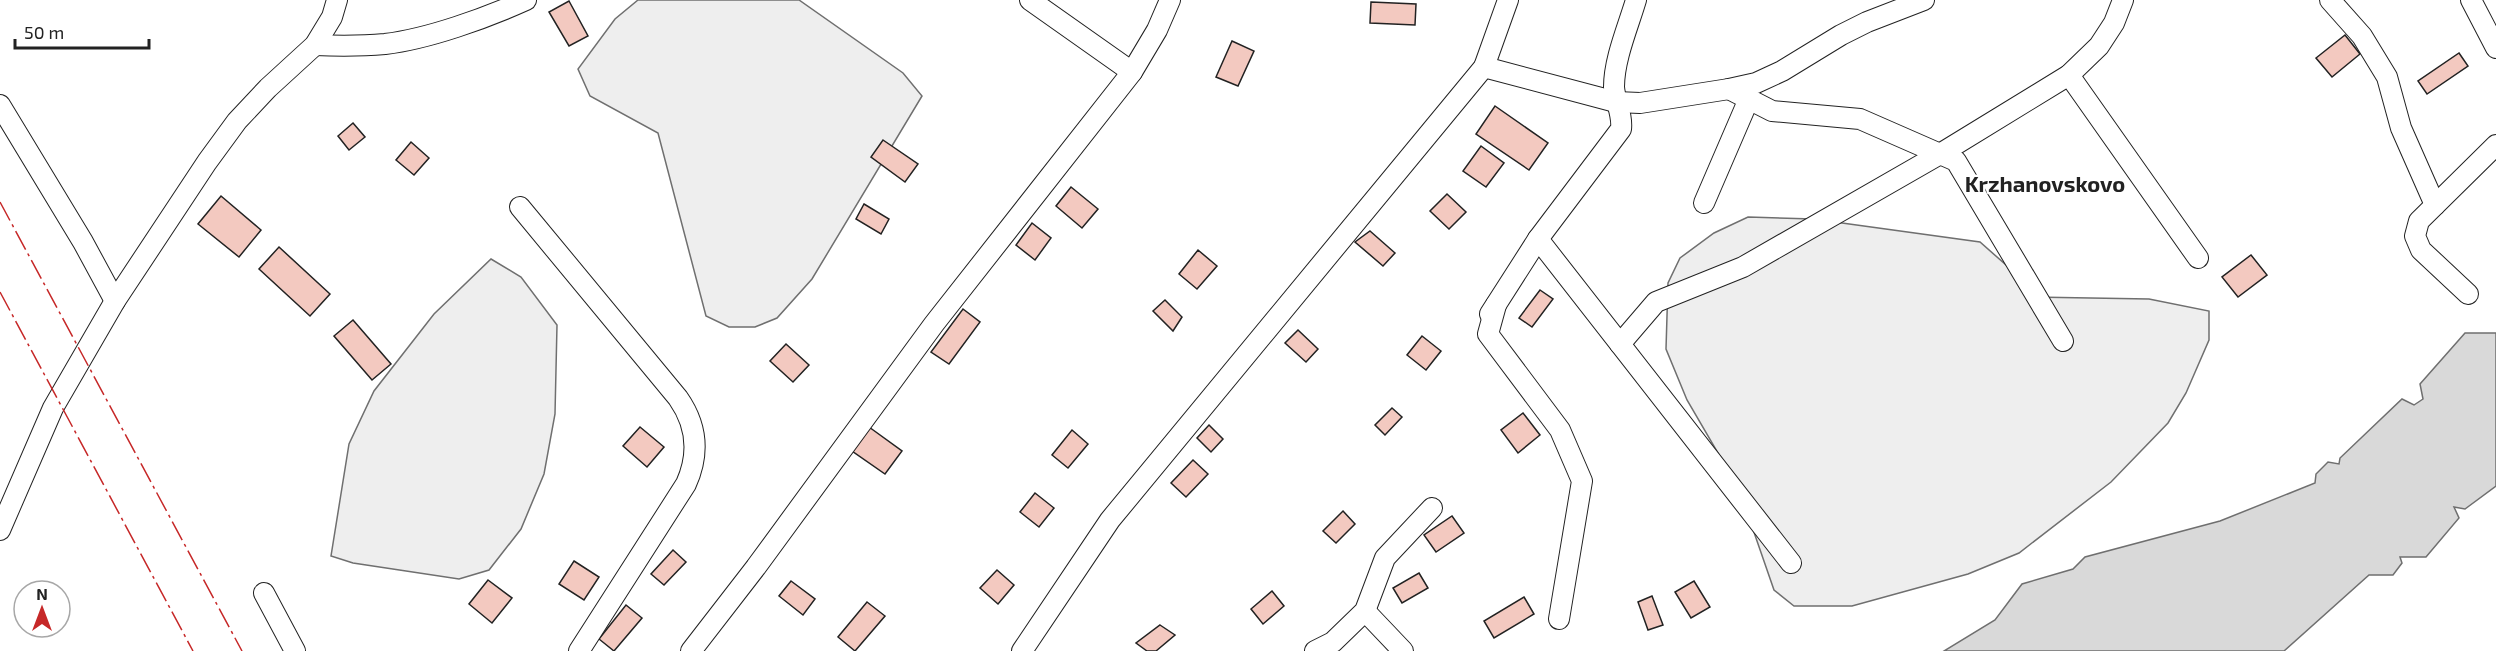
<svg xmlns="http://www.w3.org/2000/svg" width="2496" height="651" viewBox="0 0 2496 651" font-family="'Exo 2',sans-serif">
  <rect width="100%" height="100%" fill="#fff"/>
  <g fill="#eee" stroke="#6f6f6f" stroke-width="1.5">
    <path d="M638,0h161l104,73 19,23 -110,183 -35,39 -22,9h-26l-23,-11 -48,-183 -68,-37 -12,-27 37,-50z"/>
    <path d="M1748,217l65,2 167,23 34,30 12,25 123,2 60,12v29l-23,53 -18,30 -57,59 -92,71 -51,21 -116,32h-58l-20,-16 -35,-101 -52,-89 -21,-51 2,-66 12,-25 34,-25z"/>
    <path d="M491,259l30,18 36,48 -2,89 -11,60 -23,55 -32,41 -30,9 -106,-16 -22,-7 18,-112 25,-53 60,-77z"/>
  </g>
  <path fill="#d9d9d9" stroke="#6f6f6f" stroke-width="1.5" d="M2465,333h31v153l-31,23 -11,-2 5,11 -33,39h-26l2,6 -9,12h-24l-85,76h-340l51,-31 27,-36 51,-15 12,-12 135,-36 95,-38 1,-9 12,-12 11,2 1,-6 62,-59 12,6 9,-6 -3,-15z"/>
  <g fill="#f3c9c0" stroke="#222" stroke-width="1.5">
    <path d="M569,1l19,35 -19,10 -20,-34z"/>
    <path d="M1371,2l45,2 -1,21 -45,-2z"/>
    <path d="M2345,35l15,19 -28,23 -16,-19z"/>
    <path d="M1232,41l22,10 -16,35 -22,-9z"/>
    <path d="M2459,53l9,13 -41,28 -9,-13z"/>
    <path d="M1495,106l53,37 -19,27 -53,-36z"/>
    <path d="M353,123l12,14 -16,13 -11,-14z"/>
    <path d="M883,140l35,24 -13,18 -34,-25z"/>
    <path d="M411,142l18,16 -15,17 -18,-15z"/>
    <path d="M1481,146l23,17 -18,24 -23,-16z"/>
    <path d="M1071,187l27,22 -16,19 -26,-22z"/>
    <path d="M1447,194l19,18 -17,17 -19,-18z"/>
    <path d="M221,196l40,34 -22,27 -41,-33z"/>
    <path d="M864,204l25,15 -8,15 -25,-15z"/>
    <path d="M1032,223l19,15 -16,22 -19,-15z"/>
    <path d="M1370,231l25,22 -12,13 -28,-24z"/>
    <path d="M279,247l51,47 -20,22 -51,-47z"/>
    <path d="M1198,250l19,16 -20,23 -18,-15z"/>
    <path d="M2251,255l16,20 -29,22 -16,-20z"/>
    <path d="M1540,290l13,9 -21,28 -13,-9z"/>
    <path d="M1165,300l17,17 -9,14 -20,-20z"/>
    <path d="M963,309l17,13 -31,42 -18,-12z"/>
    <path d="M353,320l38,44 -19,16 -38,-44z"/>
    <path d="M1298,330l20,19 -12,13 -21,-19z"/>
    <path d="M1422,336l19,15 -15,19 -19,-15z"/>
    <path d="M786,344l23,21 -16,17 -23,-21z"/>
    <path d="M1392,408l10,9 -17,18 -10,-10z"/>
    <path d="M1523,413l17,22 -22,18 -17,-23z"/>
    <path d="M1209,425l14,14 -12,13 -14,-14z"/>
    <path d="M640,427l24,20 -17,20 -24,-21z"/>
    <path d="M869,427l33,24 -17,23 -33,-23z"/>
    <path d="M1072,430l16,14 -20,24 -16,-13z"/>
    <path d="M1193,460l15,14 -22,23 -15,-14z"/>
    <path d="M1035,493l19,15 -15,19 -19,-15z"/>
    <path d="M1343,511l12,13 -19,19 -13,-12z"/>
    <path d="M1452,516l12,17 -28,19 -12,-17z"/>
    <path d="M673,550l13,12 -22,23 -13,-11z"/>
    <path d="M574,561l25,16 -15,23 -25,-16z"/>
    <path d="M997,570l17,15 -16,19 -18,-16z"/>
    <path d="M1419,573l9,15 -26,15 -9,-15z"/>
    <path d="M488,580l24,18 -20,25 -23,-19z"/>
    <path d="M791,581l24,18 -12,16 -24,-19z"/>
    <path d="M1694,581l16,26 -19,11 -16,-26z"/>
    <path d="M1272,591l12,15 -21,18 -12,-15z"/>
    <path d="M1652,596l11,29 -15,5 -10,-28z"/>
    <path d="M1524,597l10,17 -40,24 -10,-17z"/>
    <path d="M867,602l18,14 -30,35 -17,-14z"/>
    <path d="M626,605l16,13 -28,33 -15,-12z"/>
    <path d="M1160,625l15,10 -19,16h-9l-11,-8z"/>
  </g>
  <g fill="none" stroke-linecap="round" stroke-linejoin="round">
    <g stroke="#222" stroke-width="22">
      <g id="minor">
        <path d="M1030,0l102,72"/>
        <path d="M2330,0l32,36 25,41 14,51 34,77"/>
        <path d="M2471,0l25,48"/>
        <path d="M315,45c24,1 47,1 70,-1 43,-5 101,-26 141,-44"/>
        <path d="M1484,67l132,35 24,1 89,-14 27,-6 26,-12 59,-36 26,-13 57,-22"/>
        <path d="M2069,75l129,183"/>
        <path d="M1729,89l43,22 88,8 96,42 107,180"/>
        <path d="M0,105l83,137 32,59"/>
        <path d="M1704,203l44,-102"/>
        <path d="M520,207l158,191c19,27 22,55 8,86l-107,167"/>
        <path d="M1538,239l253,324"/>
        <path d="M2468,294l-47,-44 -6,-14 4,-15 77,-76"/>
        <path d="M1496,305l-8,29 72,96 22,51 -23,138"/>
        <path d="M1490,314l48,-75 83,-110c2,-15 -6,-27 -7,-42 0,-28 14,-60 22,-87"/>
        <path d="M1620,344l36,-42 87,-35 197,-113 129,-79 30,-29 15,-23 9,-23"/>
        <path d="M0,530l53,-122 62,-107 92,-139 30,-41 31,-33 47,-43 17,-28 5,-17"/>
        <path d="M264,593l31,58"/>
        <path d="M1365,611l38,40"/>
        <path d="M691,651l65,-84 178,-243 198,-252 25,-42 13,-30"/>
        <path d="M1022,651l88,-131 374,-453 24,-67"/>
        <path d="M1315,651l18,-9 32,-31 20,-53 47,-50"/>
      </g>
    </g>
    <use href="#minor" stroke="#fff" stroke-width="20"/>
    <g stroke="#c62828" stroke-width="1.5" stroke-dasharray="21 4.5 3 4.5" stroke-linecap="butt">
      <path d="M0,202l242,449"/>
      <path d="M0,292l193,359"/>
    </g>
  </g>
  <g text-anchor="middle" stroke-width="4.5" stroke-linejoin="round" paint-order="stroke">
    <g font-size="22" font-weight="bold" fill="#222" stroke="#fff">
      <text x="2045" y="192">Krzhanovskovo</text>
    </g>
  </g>
  <g transform="translate(42 609)"><circle r="28" fill="#ffffff" stroke="#a7a7a7" stroke-width="1.5"/>
  <path d="M0-4.5L10 22L0 15L-10 22Z" fill="#c62828"/>
  <text y="-9" font-size="16" font-weight="bold" text-anchor="middle" fill="#222222">N</text>
  </g>
  <path d="M15 39v9h134v-9" fill="none" stroke="#222222" stroke-width="3"/>
  <text x="24" y="39" font-size="18" fill="#222222" stroke="#ffffff" stroke-width="4.5" paint-order="stroke">50 m</text>
</svg>
